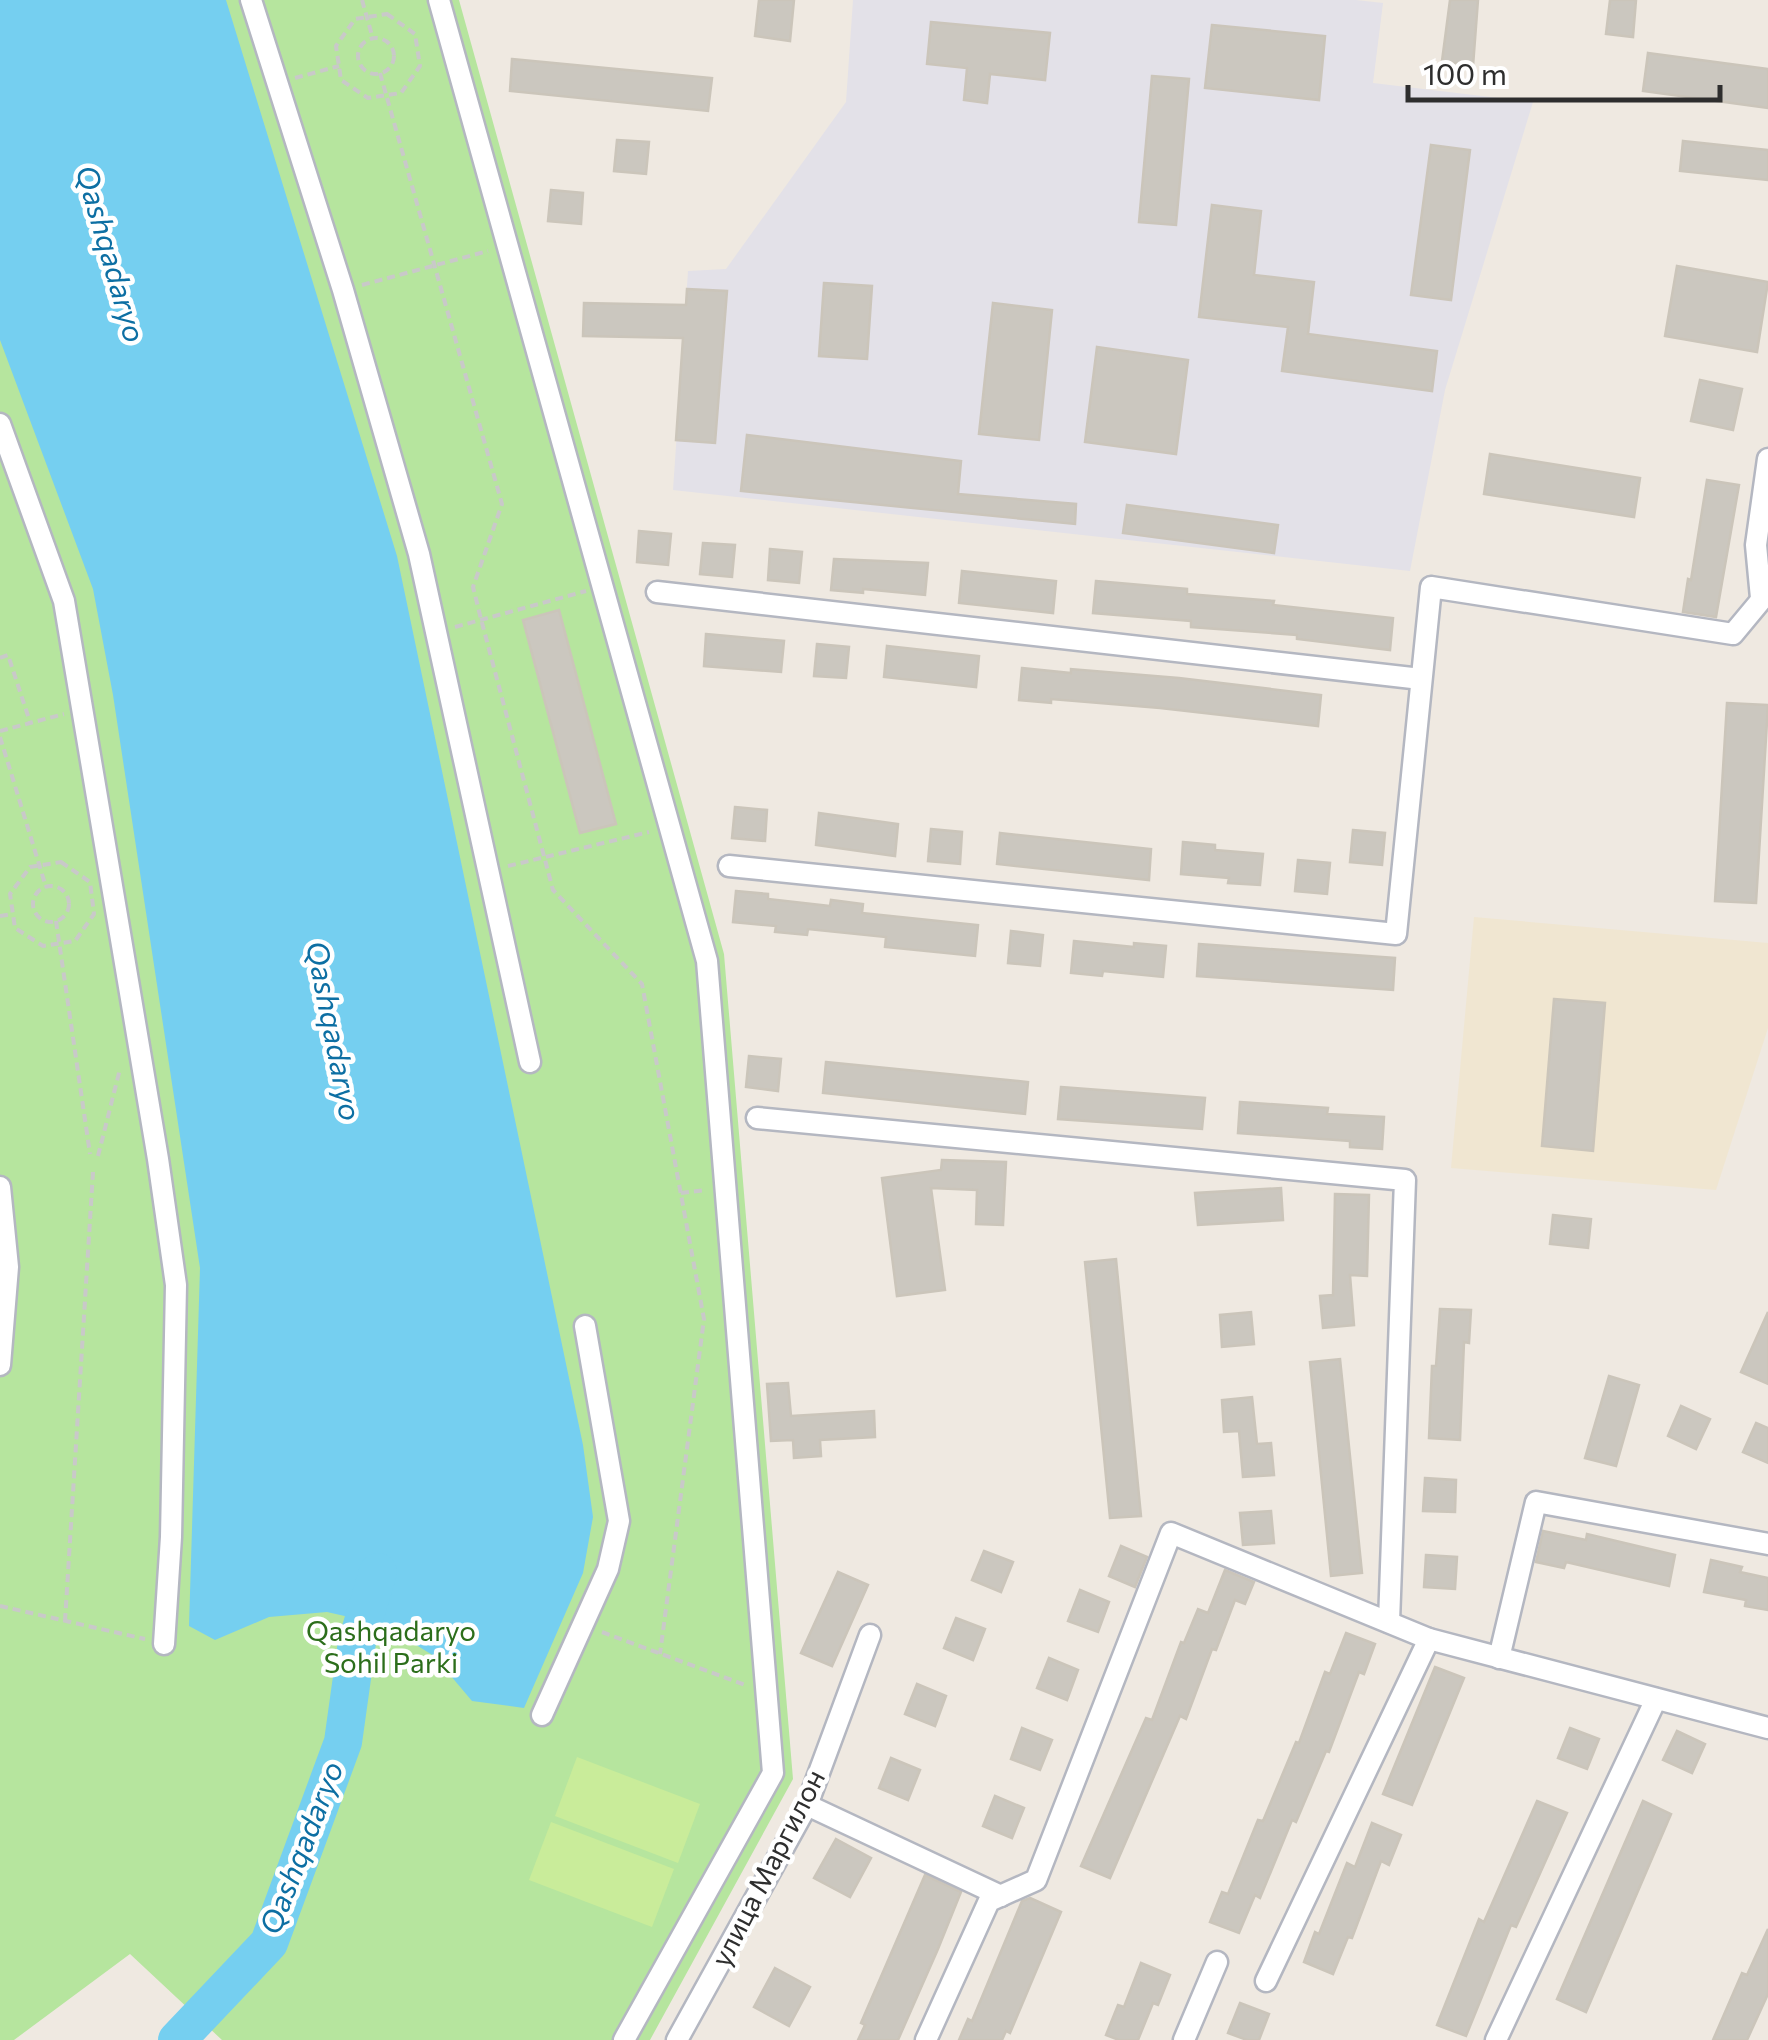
<svg xmlns="http://www.w3.org/2000/svg" width="1768" height="2040" viewBox="0 0 1768 2040" font-family="Commissioner,sans-serif">
  <rect width="100%" height="100%" fill="#efe9e1"/>
  <path fill="#e3e1e8" d="M853,0h503l27,3 -10,80 160,19 -88,288 -35,181 -737,-81 15,-219 38,-2 120,-167z"/>
  <path fill="#f0e6d1" d="M1474,917l294,26v85l-52,162 -265,-22z"/>
  <path fill="#b6e59e" d="M0,0h459l265,954 69,825 -143,261h-428l-92,-86 -116,86h-14z"/>
  <g fill="#c9ec9a">
    <path d="M577,1757l123,47 -22,59 -123,-47z"/>
    <path d="M551,1822l123,47 -22,58 -123,-47z"/>
  </g>
  <path fill="#75cff0" d="M0,0h226l171,556 186,889 10,72 -10,56 -59,135 -52,-7 -38,-45 -50,-31 -57,-13 -58,5 -54,23 -26,-14 11,-358 -87,-573 -20,-106 -93,-249z"/>
  <g fill="none" stroke-linecap="round" stroke-linejoin="round">
    <path stroke="#75cff0" stroke-width="38" d="M177,2040l92,-97 74,-201 14,-100 21,-70"/>
  </g>
  <g fill="#cbc7bf" stroke="#cbc5ba" stroke-width="2.5">
    <path d="M759,0h35l-4,41 -35,-5z"/>
    <path d="M1450,0h28l-5,66 -31,-5z"/>
    <path d="M1610,0h26l-3,37 -27,-3z"/>
    <path d="M931,22l119,11 -5,47 -55,-6 -3,29 -23,-3 3,-32 -40,-4z"/>
    <path d="M1212,25l113,11 -6,64 -114,-12z"/>
    <path d="M1648,53l120,16v39l-125,-17z"/>
    <path d="M512,59l200,19 -4,33 -198,-20z"/>
    <path d="M1152,76l37,3 -13,146 -37,-3z"/>
    <path d="M617,140l32,2 -3,32 -32,-3z"/>
    <path d="M1683,141l85,9v30l-88,-9z"/>
    <path d="M1431,145l39,5 -19,150 -40,-5z"/>
    <path d="M551,190l32,3 -2,31 -33,-3z"/>
    <path d="M1212,205l49,6 -7,64 60,7 -6,52 129,17 -5,40 -150,-20 6,-44 -89,-10z"/>
    <path d="M1677,266l91,16 -11,70 -92,-16z"/>
    <path d="M824,283l48,3 -5,73 -48,-3z"/>
    <path d="M687,289l40,2 -12,152 -39,-3 7,-102 -100,-2 1,-33 102,2z"/>
    <path d="M993,303l59,7 -13,130 -60,-6z"/>
    <path d="M1097,347l91,13 -12,94 -91,-12z"/>
    <path d="M1700,380l42,9 -9,41 -42,-9z"/>
    <path d="M747,435l214,26 -3,33 118,10 -1,20 -334,-33z"/>
    <path d="M1490,454l150,24 -6,39 -150,-23z"/>
    <path d="M1707,480l32,5 -23,132 -33,-5 5,-33 3,1z"/>
    <path d="M1127,505l151,20 -4,28 -151,-20z"/>
    <path d="M639,531l32,3 -3,31 -31,-3z"/>
    <path d="M703,543l32,2 -3,32 -32,-3z"/>
    <path d="M770,549l32,3 -3,31 -31,-3z"/>
    <path d="M834,559l94,4 -3,32 -62,-6v4l-32,-3z"/>
    <path d="M962,571l94,10 -3,32 -94,-10z"/>
    <path d="M1096,581l91,8v5l87,7 -1,4 120,13 -3,32 -93,-11v-4l-106,-8v-6l-98,-8z"/>
    <path d="M559,610l57,214 -36,9 -57,-213z"/>
    <path d="M706,634l78,7 -3,31 -77,-6z"/>
    <path d="M817,644l32,3 -3,31 -32,-2z"/>
    <path d="M887,646l92,10 -3,31 -92,-10z"/>
    <path d="M1022,668l49,5v-4l108,9 142,17 -3,31 -158,-18 -109,-9v4l-32,-3z"/>
    <path d="M1727,703l41,2 -12,198 -41,-2z"/>
    <path d="M735,807l32,3 -2,31 -33,-3z"/>
    <path d="M819,813l79,11 -3,32 -79,-11z"/>
    <path d="M931,829l31,3 -2,32 -32,-3z"/>
    <path d="M1353,830l32,3 -3,32 -32,-3z"/>
    <path d="M1000,833l151,16 -2,31 -152,-16z"/>
    <path d="M1183,842l32,3v5l48,4 -3,31 -32,-2 1,-5 -48,-4z"/>
    <path d="M1298,860l32,3 -3,31 -32,-3z"/>
    <path d="M736,891l32,3v5l62,7 1,-6 32,4 -1,9 116,12 -3,31 -90,-9 1,-10 -78,-8 -1,6 -32,-3 1,-6 -43,-4z"/>
    <path d="M1011,931l32,4 -3,31 -32,-3z"/>
    <path d="M1074,941l60,6v-4l32,3 -3,31 -60,-6 -1,5 -31,-3z"/>
    <path d="M1199,944l196,14 -2,32 -196,-14z"/>
    <path d="M1554,999l51,4 -12,148 -51,-5z"/>
    <path d="M749,1056l32,3 -3,32 -32,-4z"/>
    <path d="M826,1062l202,20 -3,32 -202,-21z"/>
    <path d="M1061,1087l144,11 -3,31 -144,-10z"/>
    <path d="M1240,1102l88,6 -1,6 57,3 -2,32 -32,-2v-6l-112,-8z"/>
    <path d="M942,1160l64,2 -3,63 -27,-1 1,-34 -46,-2 14,102 -48,6 -15,-118 59,-8z"/>
    <path d="M1281,1188l2,32 -85,5 -3,-32z"/>
    <path d="M1335,1194l34,1 -2,81 -17,-1 4,50 -31,3 -3,-32 13,-1z"/>
    <path d="M1553,1215l38,4 -3,29 -38,-4z"/>
    <path d="M1116,1259l25,257 -31,2 -25,-256z"/>
    <path d="M1440,1309l31,1 -2,33 -5,-1 -4,98 -31,-2 3,-72h4z"/>
    <path d="M1251,1312l3,32 -32,3 -2,-32z"/>
    <path d="M1768,1312v72l-27,-12z"/>
    <path d="M1340,1359l22,214 -31,3 -21,-214z"/>
    <path d="M1609,1376l30,9 -23,81 -31,-8z"/>
    <path d="M788,1383l3,33 83,-5 1,26 -55,3 1,16 -27,2 -1,-18 -22,1 -4,-57z"/>
    <path d="M1252,1397l5,47 14,-1 3,32 -31,2 -4,-46 -15,1 -2,-32z"/>
    <path d="M1681,1406l29,13 -14,30 -28,-13z"/>
    <path d="M1756,1423l12,5v35l-25,-11z"/>
    <path d="M1425,1478l31,2 -1,32 -32,-1z"/>
    <path d="M1271,1511l3,32 -31,2 -3,-32z"/>
    <path d="M1543,1531l43,9 1,-6 88,21 -6,31 -103,-24 -2,6 -28,-6z"/>
    <path d="M1121,1546l26,11 -12,30 -26,-11z"/>
    <path d="M984,1551l29,11 -12,30 -29,-12z"/>
    <path d="M1426,1555l31,2 -2,32 -31,-2z"/>
    <path d="M1711,1560l31,7 -2,5 28,6v32l-23,-4 1,-6 -42,-8z"/>
    <path d="M1225,1570l29,12 -9,22 -10,-4 -19,50 -4,-1 -26,70 -6,-3 -70,162 -29,-12 65,-148 6,2 29,-78 3,1 14,-34 10,4z"/>
    <path d="M838,1572l30,13 -36,81 -31,-13z"/>
    <path d="M1080,1590l29,12 -11,30 -30,-11z"/>
    <path d="M956,1618l29,11 -12,31 -29,-12z"/>
    <path d="M1346,1633l29,11 -11,30 -5,-2 -30,80 -3,-1 -30,71 -4,-2 -32,78 -5,-3 -16,38 -29,-11 12,-30 6,2 30,-74 5,1 33,-79 3,1 26,-71 5,2z"/>
    <path d="M1049,1658l29,12 -11,30 -30,-12z"/>
    <path d="M1435,1667l29,11 -52,127 -29,-11z"/>
    <path d="M917,1684l29,12 -11,30 -30,-12z"/>
    <path d="M1022,1728l30,12 -12,30 -29,-11z"/>
    <path d="M1570,1728l29,11 -12,30 -29,-11z"/>
    <path d="M1677,1731l28,13 -13,29 -29,-13z"/>
    <path d="M891,1758l29,12 -12,30 -29,-12z"/>
    <path d="M995,1796l29,12 -12,30 -29,-12z"/>
    <path d="M1537,1801l30,12 -51,114 -5,-2 -45,111 -29,-11 42,-106 5,3z"/>
    <path d="M1643,1801l28,13 -85,198 -29,-13z"/>
    <path d="M1372,1823l29,12 -12,30 -8,-4 -29,77 -4,-1 -15,37 -29,-12 11,-30 4,2 28,-71 8,4z"/>
    <path d="M836,1839l35,19 -21,39 -36,-19z"/>
    <path d="M925,1875l36,17 -23,57 -40,91h-40l7,-15 -4,-2z"/>
    <path d="M1030,1898l31,14 -51,121 -4,-2 -4,9h-43l9,-21 4,2 50,-120z"/>
    <path d="M1768,1929v65l-21,46h-34l29,-67 5,2z"/>
    <path d="M1141,1963l29,12 -12,30 -5,-2 -15,37h-19l-13,-5 12,-30 6,2z"/>
    <path d="M775,1968l35,19 -21,39 -35,-19z"/>
    <path d="M1240,2003l29,11 -10,26h-12l-19,-7z"/>
  </g>
  <g fill="none" stroke-linecap="round" stroke-linejoin="round">
    <g stroke="#b4b7c1" stroke-width="25">
      <g id="street">
        <path d="M251,0l92,290 76,264 111,508"/>
        <path d="M439,0l268,961 66,812 -149,267"/>
        <path d="M0,424l64,177 94,558 18,126 -5,252 -7,107"/>
        <path d="M657,592l764,87"/>
        <path d="M1761,598l-5,-53 12,-86"/>
        <path d="M729,866l667,68 35,-347 302,47 35,-42"/>
        <path d="M757,1118l648,62 -16,442"/>
        <path d="M0,1187l8,80 -8,98"/>
        <path d="M1499,1658l37,-156 232,42"/>
        <path d="M542,1715l66,-146 11,-48 -34,-195"/>
        <path d="M807,1805l194,91"/>
        <path d="M1266,1981l163,-342"/>
        <path d="M677,2040l130,-235 63,-170"/>
        <path d="M926,2040l63,-139 47,-21 135,-347 258,106 339,89"/>
        <path d="M1184,2040l33,-78"/>
        <path d="M1496,2040l160,-341"/>
      </g>
    </g>
    <g stroke="#c9c9c9" stroke-width="4" stroke-dasharray="8 5" stroke-linecap="butt">
      <path d="M362,0l11,39"/>
      <path d="M387,14l28,20 5,32 -19,27 -33,5 -27,-18 -5,-34 19,-27z"/>
      <circle cx="376" cy="56" r="18"/>
      <path d="M380,73l122,431 -29,83 8,32 72,271 89,94 62,335 -44,335"/>
      <path d="M295,78l44,-12"/>
      <path d="M362,285l126,-34"/>
      <path d="M455,627l131,-36"/>
      <path d="M0,658l8,-3 22,67"/>
      <path d="M0,731l64,-17"/>
      <path d="M0,737l46,150"/>
      <path d="M61,862l29,20 4,32 -19,27 -32,5 -28,-18 -5,-34 20,-27z"/>
      <path d="M508,866l141,-34"/>
      <circle cx="51" cy="904" r="18"/>
      <path d="M0,916l12,-2"/>
      <path d="M56,921l34,233"/>
      <path d="M98,1156l22,-87"/>
      <path d="M681,1193l25,-3"/>
      <path d="M0,1606l145,33"/>
      <path d="M65,1621l28,-449"/>
      <path d="M602,1632l146,54"/>
    </g>
    <use href="#street" stroke="#fff" stroke-width="20"/>
  </g>
  <g text-anchor="middle" stroke-width="9" stroke-linejoin="round" paint-order="stroke">
    <g font-size="28" fill="#2c6e1b" stroke="#fff">
      <text x="391" y="1641">Qashqadaryo<tspan x="391" dy="32">Sohil Parki</tspan></text>
    </g>
    <g font-size="28" fill="#2e2e2e" stroke="#fff">
      <text transform="translate(768 1868) rotate(-63)" y="10">улица Маргилон</text>
    </g>
    <g font-size="30" font-style="italic" fill="#0d6fa3" stroke="#fff">
      <text transform="translate(110 254) rotate(74)" y="10">Qashqadaryo</text>
      <text transform="translate(333 1031) rotate(79)" y="10">Qashqadaryo</text>
      <text transform="translate(302 1848) rotate(-69)" y="10">Qashqadaryo</text>
    </g>
  </g>
  <path d="M1408 85v15h312v-15" fill="none" stroke="#2e2e2e" stroke-width="5"/>
  <text x="1423" y="85" font-size="30" fill="#2e2e2e" stroke="#ffffff" stroke-width="8" paint-order="stroke">100 m</text>
</svg>
